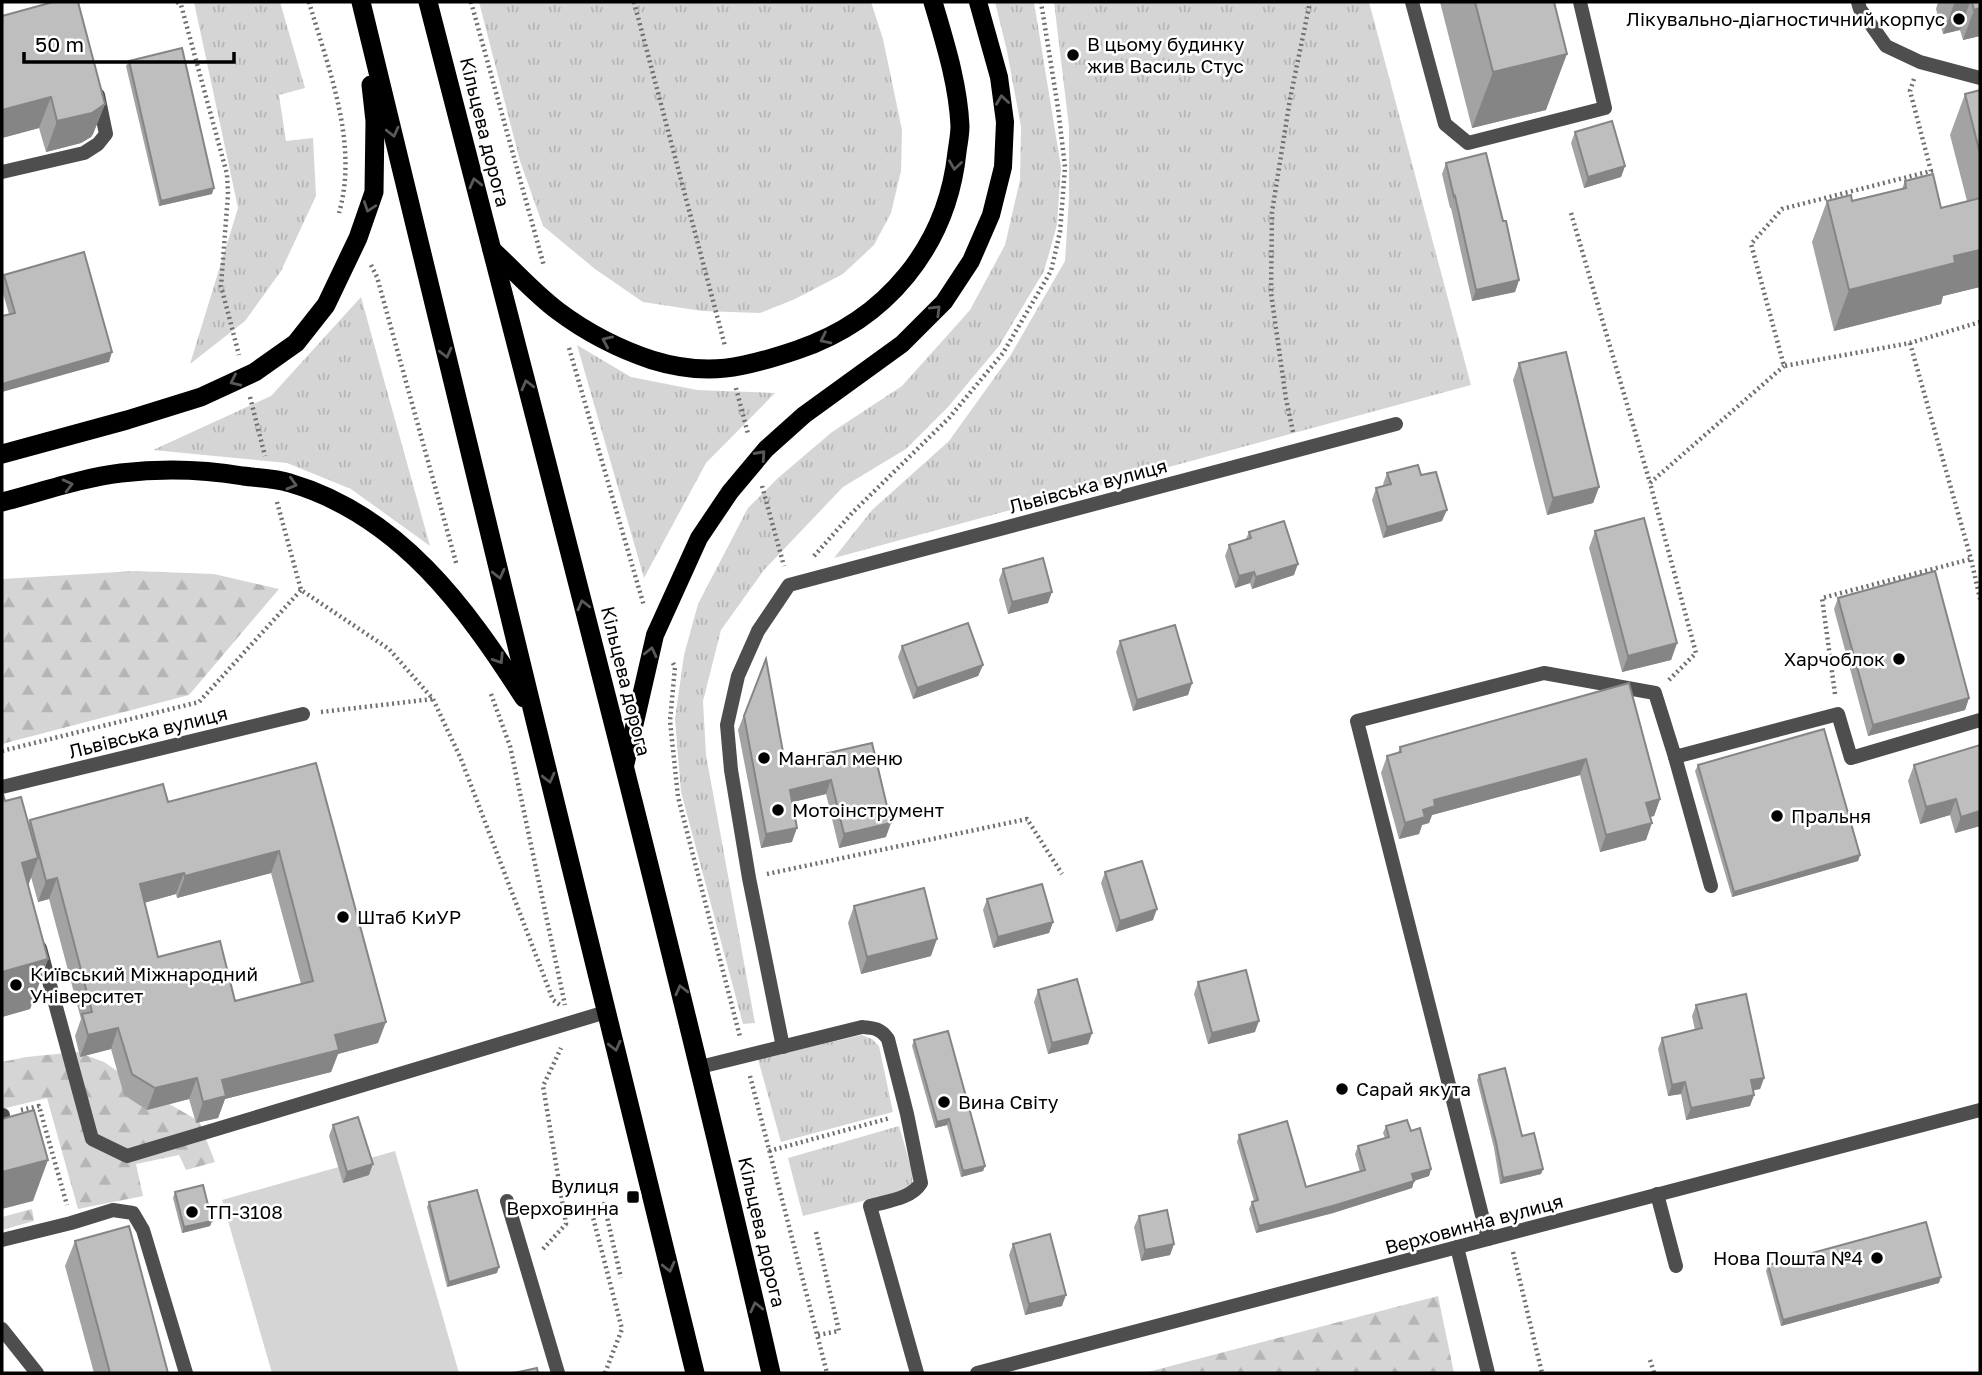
<svg xmlns="http://www.w3.org/2000/svg" width="1982" height="1375" viewBox="0 0 1982 1375" font-family="'Golos Text',sans-serif">
  <defs>
    <pattern id="grass-tufts" width="24" height="20" patternUnits="userSpaceOnUse" patternTransform="scale(1.75)"><rect width="24" height="20" fill="#d5d5d5"/><path d="M3 7l-1-3M5 7V3M7 7l1-3M15 17l-1-3M17 17v-4M19 17l1-3" fill="none" stroke="#b5b5b5"/></pattern>
    <pattern id="forest-firs" width="22" height="20" patternUnits="userSpaceOnUse" patternTransform="scale(1.75)"><rect width="22" height="20" fill="#d5d5d5"/><path d="M5 1l3.5 6h-7zM16 11l3.5 6h-7z" fill="#b5b5b5"/></pattern>
  </defs>
  <rect width="100%" height="100%" fill="#fff"/>
  <g fill="url(#grass-tufts)">
    <path d="M194,2h86l25,86 -26,7 7,46 27,-3 3,58 -35,75 -36,50 -55,43 48,-156z"/>
    <path d="M479,2h392l12,37 19,91 -1,41 -10,42 -17,32 -31,29 -48,25 -35,14 -58,-2 -59,-9 -48,-33 -52,-43 -23,-65z"/>
    <path d="M995,2h39l27,165 -4,58 -13,46 -45,75 -51,61 -42,42 -63,38 -79,83 -43,60 -18,71 3,54 49,268 -12,1 -62,-232 -6,-73 9,-64 14,-51 50,-96 30,-30 54,-46 70,-46 68,-76 35,-65 15,-65 1,-53 -14,-76z"/>
    <path d="M1054,2h315l102,383 -637,173 38,-48 77,-69 61,-85 55,-95 4,-63v-71z"/>
    <path d="M361,297l69,249 -79,-57 -64,-26 -134,-13 118,-54z"/>
    <path d="M577,345l54,32 66,13 78,3 -69,70 -62,115z"/>
    <path d="M862,1035l10,4 7,7 14,66 -112,30 -23,-83z"/>
    <path d="M899,1126l14,48 -1,10 -10,7 -99,25 -15,-58z"/>
  </g>
  <g fill="url(#forest-firs)">
    <path d="M135,571l79,3 65,15 -90,106 -187,49v-165z"/>
    <path d="M77,1052l27,10 44,30 51,29 16,41 -29,8 -7,-15 -43,9 7,32 -65,13 -31,-111 -45,11v-47l24,-5z"/>
    <path d="M32,1209l2,12 -32,9v-13z"/>
    <path d="M1438,1296l16,77h-310z"/>
  </g>
  <path fill="#d5d5d5" d="M395,1151l64,222h-187l-50,-173z"/>
  <g fill="none" stroke-linecap="round" stroke-linejoin="round">
    <g stroke="#707070" stroke-width="4.5" stroke-dasharray="2 3.5" stroke-linecap="butt">
      <path d="M177,2l4,3 46,169 1,20 -7,92 18,69"/>
      <path d="M309,2c19,66 50,141 30,211"/>
      <path d="M471,2l73,264"/>
      <path d="M634,2l91,344"/>
      <path d="M1914,79l-4,12 21,80 -149,38 -31,35 33,122 126,-23 70,-21"/>
      <path d="M1571,213l79,270"/>
      <path d="M371,265l6,12 80,289"/>
      <path d="M1910,343l61,216 9,40"/>
      <path d="M569,348l75,258"/>
      <path d="M736,388l12,46"/>
      <path d="M250,397l15,59"/>
      <path d="M1293,432l-7,-33 -15,-106 1,-81 18,-113 20,-97"/>
      <path d="M762,486l22,80"/>
      <path d="M277,502l24,88 88,59 44,50 28,60 92,241 7,5"/>
      <path d="M814,556l39,-44 96,-94 54,-65 48,-82 9,-39 5,-65 -7,-59 -17,-106"/>
      <path d="M673,663l2,4 -5,54 8,76 62,240"/>
      <path d="M1669,680l27,-27 -46,-170 134,-117"/>
      <path d="M491,694l19,52 55,259"/>
      <path d="M1835,694l-13,-96 149,-39"/>
      <path d="M321,712l112,-13"/>
      <path d="M2,751l197,-49 102,-112"/>
      <path d="M767,874l260,-55 35,55"/>
      <path d="M750,1076l77,297"/>
      <path d="M21,1110l18,-4 28,99"/>
      <path d="M769,1151l121,-33"/>
      <path d="M816,1232l23,99 -21,4"/>
      <path d="M543,1249l23,-25 -23,-138 18,-38"/>
      <path d="M1513,1252l29,121"/>
      <path d="M1650,1360l4,13"/>
      <path d="M605,1373l17,-44 -32,-123 14,-2 17,74"/>
    </g>
    <g stroke="#4e4e4e" stroke-width="14">
      <path d="M1412,2l33,122 23,19 137,-35 -25,-106"/>
      <path d="M1858,2l2,7 26,37 34,16 60,16"/>
      <path d="M2,172l82,-19 14,-9 8,-10 -8,-39"/>
      <path d="M1675,757l36,129"/>
      <path d="M40,948l52,191 35,17 479,-144"/>
      <path d="M783,1047l-34,-169 -18,-108 -4,-45 11,-49 20,-45 31,-46 607,-161"/>
      <path d="M700,1067l162,-40c12,1 18,1 26,12l19,75 14,69c-10,16 -34,18 -51,23l47,167"/>
      <path d="M2,1115h1"/>
      <path d="M1657,1194l19,72"/>
      <path d="M507,1201l51,172"/>
      <path d="M1488,1239l-131,-518 187,-48 111,20 20,64 163,-43 13,44 129,-38"/>
      <path d="M2,1240l69,-17 42,-13 20,3 10,17 43,143"/>
      <path d="M1457,1247l31,126"/>
      <path d="M2,1329l35,44"/>
    </g>
    <g stroke="#4e4e4e" stroke-width="14">
      <path d="M2,787l301,-73"/>
      <path d="M977,1373l1003,-263"/>
    </g>
    <path stroke="#000" stroke-width="18" d="M625,766l30,-131 44,-97 31,-46 36,-43 38,-34 98,-71 42,-42 27,-41 20,-46 12,-48 2,-45 -6,-45 -21,-75"/>
    <g stroke="#000" stroke-width="19">
      <path d="M361,2l172,710 162,661"/>
      <path d="M428,2c117,456 238,912 343,1371"/>
      <path d="M492,250c22,20 42,43 66,61 28,21 61,38 94,49 55,17 92,8 145,-10 89,-30 150,-103 160,-198 1,-8 3,-17 3,-26 -2,-43 -15,-83 -27,-124"/>
      <path d="M2,454l125,-34 74,-23 54,-25 41,-29 30,-38 32,-67 16,-46 1,-71 -4,-36"/>
      <path d="M2,502c39,-10 79,-24 119,-29 41,-5 81,-4 122,3 15,2 32,2 47,7 109,32 176,124 234,215"/>
    </g>
  </g>
  <g fill="#a3a3a3" fill-rule="evenodd">
    <path d="M1440,2h114l-8,108 -74,18z"/>
    <path d="M1938,2h42v34l-17,4 -3,-10 -17,4 -7,-25z"/>
    <path d="M2,16l103,88 -12,30 -2,3 -10,6 -35,9 -7,-24 -37,10z"/>
    <path d="M129,61l83,133 -53,12 -33,-140z"/>
    <path d="M1980,90v197l-37,9 -2,8 -107,27 -22,-89 15,-41h25l50,-12 3,-8 36,27 26,-7 -17,-66 15,-41z"/>
    <path d="M1575,132l50,34 -4,11 -37,11 -13,-45z"/>
    <path d="M1446,163l57,58 16,59 -4,12 -43,9 -21,-93h-1l-8,-34z"/>
    <path d="M4,275l105,87 -100,-48 -7,-24v-10z"/>
    <path d="M1519,363l80,124 -6,16 -46,12 -34,-135z"/>
    <path d="M1387,473l34,2 21,46 -59,17 -11,-38 4,-12 8,-2 -1,-2z"/>
    <path d="M1595,531l82,112 -6,17 -49,12 -33,-124z"/>
    <path d="M1249,532l45,43 -42,14 -2,-6 -15,5 -10,-32 4,-11 17,-6z"/>
    <path d="M1003,569l45,34 -40,11 -9,-34z"/>
    <path d="M1838,598l131,100 -4,12 -97,26 -34,-127z"/>
    <path d="M1120,641l72,42 -4,12 -55,16 -17,-59z"/>
    <path d="M902,646l81,19 -5,11 -65,23 -15,-42z"/>
    <path d="M766,659l19,104 87,-20 14,94 -47,11 -13,-54 -34,8v40l-31,6 -23,-118z"/>
    <path d="M1629,683l31,116 -6,17 -4,1 -4,23 -46,12 -20,-77 -148,40 -3,8 -7,2 -3,9 -20,5 -18,-66 6,-17 11,-3 2,-6z"/>
    <path d="M1980,745v81l-25,7 -5,-18 -30,9 -12,-43 6,-16z"/>
    <path d="M316,763l62,280 -40,11 -7,18 -106,27 -7,19 -22,5 -7,-24 -42,11 -23,-15 -13,-46 -31,8 -5,-21 6,-17 -32,-120 -11,3 -7,-25 -3,9 20,73 -18,50 -28,8v-226l3,10 24,22 1,-3 138,-18zM271,873l30,111 -66,17 -77,-44 -14,-54 32,-9 1,4z"/>
    <path d="M1698,765l162,90 -2,6 -126,36 -37,-126z"/>
    <path d="M1105,872l48,48 -37,12 -15,-49z"/>
    <path d="M987,899l66,23 -4,11 -56,15 -10,-38z"/>
    <path d="M854,906l77,50 -70,18 -13,-51z"/>
    <path d="M1198,982l57,50 -47,12 -14,-50z"/>
    <path d="M1038,990l54,43 -4,11 -40,10 -14,-52z"/>
    <path d="M1696,1005l68,73 -4,11 -7,1 1,5 -4,11 -64,14 -5,-26 -13,2 -10,-47 4,-11 33,-8 -3,-14z"/>
    <path d="M914,1040l71,126 -2,5 -22,6 -14,-52 -12,3 -23,-82z"/>
    <path d="M1479,1075l43,61 21,33 -2,5 -41,10 -6,-36 -17,-68z"/>
    <path d="M333,1125l36,50 -26,8 -14,-47z"/>
    <path d="M1386,1126l25,5 20,38 -2,7 -15,5 -2,7 -79,25 -77,20 -7,-24 3,-7 2,-1 -17,-59 2,-7 67,52 54,-15 -5,-18 3,-8 27,-8 -2,-5z"/>
    <path d="M175,1192l37,29 -2,5 -28,7 -9,-35z"/>
    <path d="M429,1202l68,71 -50,14 -20,-80z"/>
    <path d="M1139,1216l35,28 -4,11 -29,6 -7,-34z"/>
    <path d="M75,1241l93,132h-74l-29,-107z"/>
    <path d="M1013,1244l49,62 -37,9 -16,-60z"/>
    <path d="M1768,1265l171,18 -158,43 -15,-55z"/>
  </g>
  <g fill="#858585">
    <path d="M1960,2h10l-10,28 -17,4 11,-30z"/>
    <path d="M1980,8v28l-17,4 11,-30z"/>
    <path d="M1567,54l-21,56 -74,18 21,-56z"/>
    <path d="M51,97l-12,31 -37,10v-28z"/>
    <path d="M105,104l-12,30 -2,3 -10,6 -35,9 11,-31z"/>
    <path d="M1625,166l-4,11 -37,11 4,-11z"/>
    <path d="M214,188l-2,6 -53,12 2,-5z"/>
    <path d="M1980,250v37l-37,9 -2,8 -107,27 15,-41 105,-34z"/>
    <path d="M1519,280l-4,12 -43,9 4,-11z"/>
    <path d="M112,352l-3,10 -107,30v-8z"/>
    <path d="M1599,487l-6,16 -46,12 6,-17z"/>
    <path d="M1447,510l-5,11 -59,17 4,-11z"/>
    <path d="M1298,564l-4,11 -42,14 4,-12z"/>
    <path d="M1254,572l-4,11 -15,5 4,-12z"/>
    <path d="M1052,592l-4,11 -40,11 4,-12z"/>
    <path d="M1677,643l-6,17 -49,12 6,-16z"/>
    <path d="M983,665l-5,11 -65,23 4,-11z"/>
    <path d="M1192,683l-4,12 -55,16 4,-11z"/>
    <path d="M1969,698l-4,12 -97,26 5,-11z"/>
    <path d="M1586,759l-6,16 -148,40 -3,8 -7,2 -3,9 -20,5 6,-16 18,-13 11,-10z"/>
    <path d="M831,780l-5,14 -41,10 5,-14z"/>
    <path d="M1660,799l-6,17 -14,3 6,-16z"/>
    <path d="M1956,799l-6,16 -30,9 6,-17z"/>
    <path d="M1980,811v15l-25,7 6,-16z"/>
    <path d="M891,823l-5,14 -47,11 5,-14z"/>
    <path d="M1652,823l-6,17 -46,12 6,-17z"/>
    <path d="M797,828l-5,14 -31,6 5,-14z"/>
    <path d="M279,851l-8,22 -94,25 8,-22z"/>
    <path d="M1860,855l-2,6 -126,36 2,-5z"/>
    <path d="M38,858l-18,50 2,-45z"/>
    <path d="M184,873l-8,21 -44,12 8,-22z"/>
    <path d="M57,878l-8,21 -11,3 8,-21z"/>
    <path d="M1157,909l-4,11 -37,12 4,-11z"/>
    <path d="M1053,922l-4,11 -56,15 5,-11z"/>
    <path d="M937,939l-6,17 -70,18 6,-17z"/>
    <path d="M48,959l-18,50 -28,8v-45z"/>
    <path d="M1259,1021l-4,11 -47,12 4,-11z"/>
    <path d="M386,1022l-8,21 -40,11 -7,18 -106,27 -7,19 -22,5 7,-21 19,-22 113,-45z"/>
    <path d="M118,1028l-7,21 -31,8 8,-22z"/>
    <path d="M1092,1033l-4,11 -40,10 4,-11z"/>
    <path d="M197,1078l-8,21 -42,11 8,-22z"/>
    <path d="M1764,1078l-4,11 -14,3 5,-12z"/>
    <path d="M1685,1082l-4,12 -13,2 4,-11z"/>
    <path d="M1754,1095l-4,11 -64,14 5,-12z"/>
    <path d="M949,1119l-2,6 -12,3 2,-6z"/>
    <path d="M48,1160l-15,41 -31,8v-37z"/>
    <path d="M373,1164l-4,11 -26,8 4,-11z"/>
    <path d="M985,1166l-2,5 -22,6 2,-6z"/>
    <path d="M1431,1169l-2,7 -19,6 2,-8z"/>
    <path d="M1543,1169l-2,5 -41,10 3,-6z"/>
    <path d="M1414,1181l-2,7 -79,25 -77,20 3,-7z"/>
    <path d="M212,1221l-2,5 -28,7 2,-6z"/>
    <path d="M1174,1244l-4,11 -29,6 4,-11z"/>
    <path d="M499,1267l-2,6 -50,14 2,-5z"/>
    <path d="M1941,1277l-2,6 -158,43 2,-6z"/>
    <path d="M1066,1295l-4,11 -37,9 4,-11z"/>
  </g>
  <g fill="#bebebe" stroke="#858585" stroke-width="2" fill-rule="evenodd">
    <path d="M53,2h25l27,102 -13,9 -35,8 -6,-24 -49,13v-94z"/>
    <path d="M1475,2h79l13,52 -74,18z"/>
    <path d="M1972,2h8v6l-6,2z"/>
    <path d="M182,48l32,140 -53,13 -32,-140z"/>
    <path d="M1980,90v64l-15,-60z"/>
    <path d="M1612,121l13,45 -37,11 -13,-45z"/>
    <path d="M1486,153l17,68h3l13,59 -43,10 -21,-94 -1,1 -8,-34z"/>
    <path d="M1933,174l8,34 39,-10v52l-26,6 1,7 -106,27 -22,-89 24,-6 1,6 54,-13 -1,-7z"/>
    <path d="M84,252l28,100 -110,32v-68l13,-3 -11,-38z"/>
    <path d="M1566,352l33,135 -46,11 -34,-135z"/>
    <path d="M1418,465l3,10 15,-3 11,38 -60,17 -11,-39 15,-4 -4,-11z"/>
    <path d="M1644,518l33,125 -49,13 -33,-125z"/>
    <path d="M1284,521l14,43 -42,13 -2,-5 -15,4 -10,-31 22,-7 -2,-6z"/>
    <path d="M1043,558l9,34 -40,10 -9,-33z"/>
    <path d="M1935,571l34,127 -96,27 -35,-127z"/>
    <path d="M968,623l15,42 -66,23 -15,-42z"/>
    <path d="M1175,625l17,58 -55,17 -17,-59z"/>
    <path d="M766,659l19,104 87,-20 19,80 -47,11 -13,-54 -41,10 7,38 -31,6 -22,-118z"/>
    <path d="M1629,683l31,116 -14,4 6,20 -46,12 -20,-76 -152,41 1,6 -12,4 2,7 -20,6 -18,-67 14,-4 -1,-5z"/>
    <path d="M1824,729l36,126 -126,37 -36,-127z"/>
    <path d="M1980,745v66l-19,6 -5,-18 -30,8 -12,-42z"/>
    <path d="M316,763l70,259 -51,13 4,15 -117,30 4,16 -23,6 -6,-24 -42,10 -23,-14 -14,-46 -30,7 -6,-21 10,-2 -35,-134 -11,3 -16,-61 133,-36 5,18zM279,851l34,130 -78,20 -15,-60 -62,16 -18,-73 44,-11 1,3z"/>
    <path d="M2,791l3,10 16,-4 17,61 -16,5 26,96 -46,13z"/>
    <path d="M1142,861l15,48 -37,12 -15,-49z"/>
    <path d="M1042,884l11,38 -55,15 -11,-38z"/>
    <path d="M924,888l13,51 -70,18 -13,-51z"/>
    <path d="M1246,970l13,51 -47,12 -14,-51z"/>
    <path d="M1077,979l15,54 -40,10 -14,-53z"/>
    <path d="M1746,994l18,84 -13,2 3,15 -63,13 -6,-26 -13,3 -10,-47 40,-10 -6,-23z"/>
    <path d="M948,1031l37,135 -22,5 -14,-52 -12,3 -23,-82z"/>
    <path d="M1505,1068l17,68 12,-3 9,36 -40,9 -7,-36 -17,-67z"/>
    <path d="M34,1110l14,50 -46,12v-53z"/>
    <path d="M358,1117l15,47 -26,8 -14,-47z"/>
    <path d="M1407,1120l4,11 9,-3 11,41 -19,5 2,7 -78,24 -77,21 -7,-24 6,-2 -19,-65 48,-14 19,66 59,-17 -7,-24 31,-9 -3,-11z"/>
    <path d="M203,1185l9,36 -28,6 -9,-35z"/>
    <path d="M477,1190l22,77 -50,15 -20,-80z"/>
    <path d="M1167,1210l7,34 -29,6 -6,-34z"/>
    <path d="M1926,1222l15,55 -158,43 -15,-55z"/>
    <path d="M129,1226l39,147h-58l-35,-132z"/>
    <path d="M1050,1234l16,61 -37,9 -16,-60z"/>
    <path d="M537,1368l1,5h-24z"/>
  </g>
  <defs><path id="oneway-chevron" d="M-2-3.5L2.5 0L-2 3.5" fill="none" stroke-width="1.6" stroke-linecap="round" stroke-linejoin="round" transform="scale(1.75)"/></defs>
  <g stroke="#595959">
    <use href="#oneway-chevron" transform="translate(1002 100) rotate(-98)"/>
    <use href="#oneway-chevron" transform="translate(393 132) rotate(76)"/>
    <use href="#oneway-chevron" transform="translate(955 165) rotate(98)"/>
    <use href="#oneway-chevron" transform="translate(475 183) rotate(-104)"/>
    <use href="#oneway-chevron" transform="translate(369 207) rotate(109)"/>
    <use href="#oneway-chevron" transform="translate(936 310) rotate(-45)"/>
    <use href="#oneway-chevron" transform="translate(825 339) rotate(154)"/>
    <use href="#oneway-chevron" transform="translate(607 341) rotate(-156)"/>
    <use href="#oneway-chevron" transform="translate(446 353) rotate(76)"/>
    <use href="#oneway-chevron" transform="translate(235 381) rotate(155)"/>
    <use href="#oneway-chevron" transform="translate(527 385) rotate(-104)"/>
    <use href="#oneway-chevron" transform="translate(761 455) rotate(-48)"/>
    <use href="#oneway-chevron" transform="translate(292 484) rotate(16)"/>
    <use href="#oneway-chevron" transform="translate(68 485) rotate(-14)"/>
    <use href="#oneway-chevron" transform="translate(499 574) rotate(76)"/>
    <use href="#oneway-chevron" transform="translate(583 605) rotate(-104)"/>
    <use href="#oneway-chevron" transform="translate(651 652) rotate(-77)"/>
    <use href="#oneway-chevron" transform="translate(499 659) rotate(57)"/>
    <use href="#oneway-chevron" transform="translate(549 778) rotate(76)"/>
    <use href="#oneway-chevron" transform="translate(681 990) rotate(-104)"/>
    <use href="#oneway-chevron" transform="translate(615 1046) rotate(76)"/>
    <use href="#oneway-chevron" transform="translate(669 1267) rotate(76)"/>
    <use href="#oneway-chevron" transform="translate(756 1307) rotate(-103)"/>
  </g>
  <g fill="#000" stroke="#fff" stroke-width="2.5">
    <circle cx="1959" cy="19" r="7"/>
    <circle cx="1073" cy="55" r="7"/>
    <circle cx="1899" cy="659" r="7"/>
    <circle cx="764" cy="758" r="7"/>
    <circle cx="778" cy="810" r="7"/>
    <circle cx="1777" cy="816" r="7"/>
    <circle cx="343" cy="917" r="7"/>
    <circle cx="16" cy="985" r="7"/>
    <circle cx="1342" cy="1089" r="7"/>
    <circle cx="944" cy="1102" r="7"/>
    <rect x="626" y="1190" width="14" height="14" rx="3.5"/>
    <circle cx="192" cy="1212" r="7"/>
    <circle cx="1877" cy="1258" r="7"/>
  </g>
  <g text-anchor="middle" stroke-width="5" stroke-linejoin="round" paint-order="stroke">
    <g font-size="19" fill="#000" stroke="#fff" text-anchor="start">
      <text x="1945" y="26" text-anchor="end">Лікувально-діагностичний корпус</text>
      <text x="1087" y="51">В цьому будинку<tspan x="1087" dy="22">жив Василь Стус</tspan></text>
      <text x="1885" y="666" text-anchor="end">Харчоблок</text>
      <text x="778" y="765">Мангал меню</text>
      <text x="792" y="817">Мотоінструмент</text>
      <text x="1791" y="823">Пральня</text>
      <text x="357" y="924">Штаб КиУР</text>
      <text x="30" y="981">Київський Міжнародний<tspan x="30" dy="22">Університет</tspan></text>
      <text x="1356" y="1096">Сарай якута</text>
      <text x="958" y="1109">Вина Світу</text>
      <text x="619" y="1193" text-anchor="end">Вулиця<tspan x="619" dy="22">Верховинна</tspan></text>
      <text x="206" y="1219">ТП-3108</text>
      <text x="1863" y="1265" text-anchor="end">Нова Пошта №4</text>
    </g>
    <g font-size="19" fill="#000" stroke="#fff">
      <text transform="translate(485 132) rotate(76)" y="7">Кільцева дорога</text>
      <text transform="translate(1088 486) rotate(-15)" y="7">Львівська вулиця</text>
      <text transform="translate(626 681) rotate(76)" y="7">Кільцева дорога</text>
      <text transform="translate(148 732) rotate(-14)" y="7">Львівська вулиця</text>
      <text transform="translate(1474 1224) rotate(-15)" y="7">Верховинна вулиця</text>
      <text transform="translate(762 1232) rotate(77)" y="7">Кільцева дорога</text>
    </g>
  </g>
  <rect width="1982" height="1375" fill="none" stroke="#000000" stroke-width="7"/>
  <path d="M24 52v10h210v-10" fill="none" stroke="#000000" stroke-width="3.5"/>
  <text x="35" y="52" font-size="21" fill="#000000" stroke="#ffffff" stroke-width="5" paint-order="stroke">50 m</text>
</svg>
